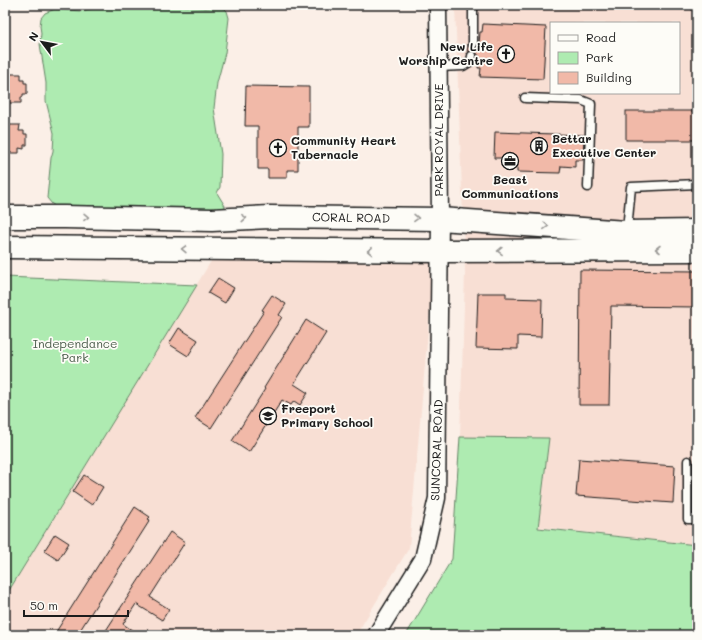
<svg xmlns="http://www.w3.org/2000/svg" width="702" height="640" viewBox="0 0 702 640" font-family="Mali,sans-serif">
  <rect width="100%" height="100%" fill="#fbefe7"/>
  <filter id="ink" filterUnits="userSpaceOnUse"><feTurbulence type="fractalNoise" baseFrequency=".025" numOctaves="2"/><feDisplacementMap in="SourceGraphic" scale="8" xChannelSelector="R" yChannelSelector="G"/><feConvolveMatrix kernelMatrix="1 2 1 2 8 2 1 2 1" color-interpolation-filters="sRGB"/></filter>
  <g filter="url(#ink)">
    <g fill="#f8dfd4" fill-rule="evenodd">
      <path d="M455,5h242v540l-159,-18 11,-89 -89,-1 5,-165zM551,23h128v70h-128z"/>
      <path d="M435,250l-26,298 -53,87h-351v-38l208,-339z"/>
    </g>
    <g fill="#aeebb1" stroke="#658466">
      <path d="M134,5l52,1 20,2 11,-1 7,1 3,3 2,7 -4,35 -8,30 -3,25 7,46 -1,33 -3,6 8,13 -1,3 -14,1 -37,-2 -21,2 -88,1 -12,-7 -5,-6 4,-40 2,-7 1,-18 -8,-32v-18l-6,-39 1,-11 -1,-7 1,-8 4,-5 10,-4 26,2 13,-3h11z"/>
      <path d="M5,277l192,8 -192,312z"/>
      <path d="M460,437l89,1 -11,90 159,17v90h-291l46,-76z"/>
    </g>
    <g fill="#f1b9a8" stroke="#1c1c1c">
      <path d="M483,24l63,3 -3,52 -63,-2 1,-9h-3l1,-12 -3,-4 -3,-1h-3l-3,3 1,-10 3,5h2l5,-2 1,-3 1,-12h2z"/>
      <path d="M5,74h16v6h3v3h3v11h-4v3h-2v6h-16z"/>
      <path d="M246,86l63,1v40h-11v43h-11v8h-19v-9h-10v-43h-13z"/>
      <rect x="626" y="111" width="71" height="29"/>
      <path d="M5,125h15l-1,6h5v3h3v11h-3v4l-5,-1v5h-14z"/>
      <path d="M495,132l89,3 -1,25h-8v7l-14,-1 -1,7 -43,-1v-7h-13l1,-7h-11z"/>
      <path d="M580,270l117,1v36l-86,-1 -2,99h-30z"/>
      <path d="M218,278l16,10 -9,15 -17,-10z"/>
      <path d="M478,293h28v5l36,1 -1,38 -23,-1v13l-42,-1z"/>
      <path d="M272,295l14,9 -7,11 3,2 -71,111 -16,-10 69,-107 -2,-1z"/>
      <path d="M306,320l20,13 -32,51 14,9 -8,12 -6,-4 -3,4 -9,-5 -33,52 -17,-11 33,-52 -1,-1z"/>
      <path d="M179,328l19,12 -10,16 -19,-12z"/>
      <path d="M579,459l96,7 -2,37 -97,-7z"/>
      <path d="M84,475l19,12 -11,18 -19,-13z"/>
      <path d="M135,507l15,10 -2,2 2,1 -73,115h-23z"/>
      <path d="M170,532l15,10 -35,55 19,12 -7,11 -26,-16 -13,20 16,11h-36z"/>
      <path d="M55,534l14,9 -11,17 -14,-9z"/>
    </g>
    <g fill="none" stroke-linecap="round" stroke-linejoin="round">
      <g stroke="#1c1c1c" stroke-width="11">
        <g id="service">
          <path d="M473,44v-39"/>
          <path d="M438,67l25,-1 8,-5 1,-5"/>
          <path d="M525,98l56,2 10,4 -3,83"/>
          <path d="M627,230l4,-43 66,-3"/>
          <path d="M688,461v58h9"/>
        </g>
      </g>
      <g stroke="#1c1c1c" stroke-width="19">
        <path id="minor" d="M376,635l47,-76 14,-61 3,-279 -2,-214"/>
      </g>
      <g stroke="#1c1c1c" stroke-width="25">
        <g id="secondary">
          <path d="M5,217h59l148,3 58,-3 170,2 186,13 71,-1"/>
          <path d="M5,247l435,4 257,-1"/>
        </g>
      </g>
      <use href="#service" stroke="#fdfcf7" stroke-width="8"/>
      <use href="#minor" stroke="#fdfcf7" stroke-width="16"/>
      <use href="#secondary" stroke="#fdfcf7" stroke-width="22"/>
    </g>
    <defs><path id="oneway-chevron" d="M-2-3.5L2.5 0L-2 3.5" fill="none" stroke-width="1.6" stroke-linecap="round" stroke-linejoin="round"/></defs>
    <g stroke="#989794">
      <use href="#oneway-chevron" transform="translate(86 217) rotate(1)"/>
      <use href="#oneway-chevron" transform="translate(244 218) rotate(-3)"/>
      <use href="#oneway-chevron" transform="translate(416 218) rotate(1)"/>
      <use href="#oneway-chevron" transform="translate(546 226) rotate(4)"/>
      <use href="#oneway-chevron" transform="translate(184 249) rotate(-179)"/>
      <use href="#oneway-chevron" transform="translate(658 249) rotate(-180)"/>
      <use href="#oneway-chevron" transform="translate(370 251) rotate(-179)"/>
      <use href="#oneway-chevron" transform="translate(500 251) rotate(179)"/>
    </g>
  </g>
  <defs>
    <g id="church-ring" transform="scale(0.9)"><circle r="9.5" fill="#fdfcf7" stroke="#1c1c1c" stroke-width="1.5"/><path d="M-1.2-6h2.4v3.5h3.3v2.4h-3.3V6h-2.4V-.1h-3.3v-2.4h3.3Z" fill="#1c1c1c"/></g>
    <g id="building-ring" transform="scale(0.9)"><circle r="9.5" fill="#fdfcf7" stroke="#1c1c1c" stroke-width="1.5"/><path d="M-4-6H4V6H1V3H-1V6H-4ZM-2.5-4.3h1.7v1.8h-1.7ZM.8-4.3h1.7v1.8H.8ZM-2.5-1h1.7V.8h-1.7ZM.8-1h1.7V.8H.8Z" fill="#1c1c1c"/></g>
    <g id="office-ring" transform="scale(0.9)"><circle r="9.5" fill="#fdfcf7" stroke="#1c1c1c" stroke-width="1.5"/><path d="M-6-3h4V-5.5h4V-3h4V5H-6ZM-1-4.5V-3h2v-1.5ZM-6 0V1H6V0Z" fill="#1c1c1c"/></g>
    <g id="school-ring" transform="scale(0.9)"><circle r="9.5" fill="#fdfcf7" stroke="#1c1c1c" stroke-width="1.5"/><path d="M0-5L7-2L0 1L-7-2ZM-4 1L0 2.5L4 1V4Q0 6-4 4Z" fill="#1c1c1c"/></g>
  </defs>
  <g fill-rule="evenodd">
    <use href="#church-ring" x="506" y="54"/>
    <use href="#building-ring" x="539" y="146"/>
    <use href="#church-ring" x="278" y="148"/>
    <use href="#office-ring" x="510" y="161"/>
    <use href="#school-ring" x="268" y="416"/>
  </g>
  <g text-anchor="middle" stroke-width="3.5" stroke-linejoin="round" paint-order="stroke">
    <g font-size="12" font-weight="bold" fill="#1c1c1c" stroke="#fdfcf7" text-anchor="start">
      <text x="493" y="51" text-anchor="end">New Life<tspan x="493" dy="14">Worship Centre</tspan></text>
      <text x="552" y="143">Bettar<tspan x="552" dy="14">Executive Center</tspan></text>
      <text x="291" y="145">Community Heart<tspan x="291" dy="14">Tabernacle</tspan></text>
      <text x="510" y="184" text-anchor="middle">Beast<tspan x="510" dy="14">Communications</tspan></text>
      <text x="281" y="413">Freeport<tspan x="281" dy="14">Primary School</tspan></text>
    </g>
    <g font-size="12" fill="#1c1c1c" stroke="#fdfcf7">
      <text transform="translate(439 140) rotate(-90)" y="4">PARK ROYAL DRIVE</text>
      <text transform="translate(351 218) rotate(1)" y="4">CORAL ROAD</text>
      <text transform="translate(437 450) rotate(-88)" y="4">SUNCORAL ROAD</text>
    </g>
    <g font-size="12" fill="#485a49" stroke="#fdfcf7">
      <text x="75" y="348">Independance<tspan x="75" dy="14">Park</tspan></text>
    </g>
  </g>
  <rect width="702" height="640" fill="none" stroke="#fdfcf7" stroke-width="20"/>
  <rect x="10" y="10" width="682" height="620" fill="none" stroke="#1c1c1c" stroke-width="1.5" filter="url(#ink)"/>
  <rect x="550" y="22" width="130" height="72" fill="#fdfcf7" stroke="#a3a29f"/>
  <rect x="558" y="35" width="20" height="6" fill="#fdfcf7" stroke="#a3a29f"/>
  <text x="586" y="42" font-size="12" fill="#1c1c1c">Road</text>
  <rect x="558" y="52" width="20" height="12" fill="#aeebb1" stroke="#a3a29f"/>
  <text x="586" y="62" font-size="12" fill="#1c1c1c">Park</text>
  <rect x="558" y="72" width="20" height="12" fill="#f1b9a8" stroke="#a3a29f"/>
  <text x="586" y="82" font-size="12" fill="#1c1c1c">Building</text>
  <g transform="translate(42 42) rotate(302)" stroke="#fdfcf7" stroke-width="3" paint-order="stroke">
  <path d="M0-3L7 15L0 10L-7 15Z" fill="#1c1c1c"/>
  <text y="-6" font-size="11" font-weight="bold" text-anchor="middle" fill="#1c1c1c">N</text>
  </g>
  <path d="M24 610v6h104v-6" fill="none" stroke="#1c1c1c" stroke-width="2"/>
  <text x="30" y="610" font-size="12" fill="#1c1c1c" stroke="#fdfcf7" stroke-width="3" paint-order="stroke">50 m</text>
</svg>
